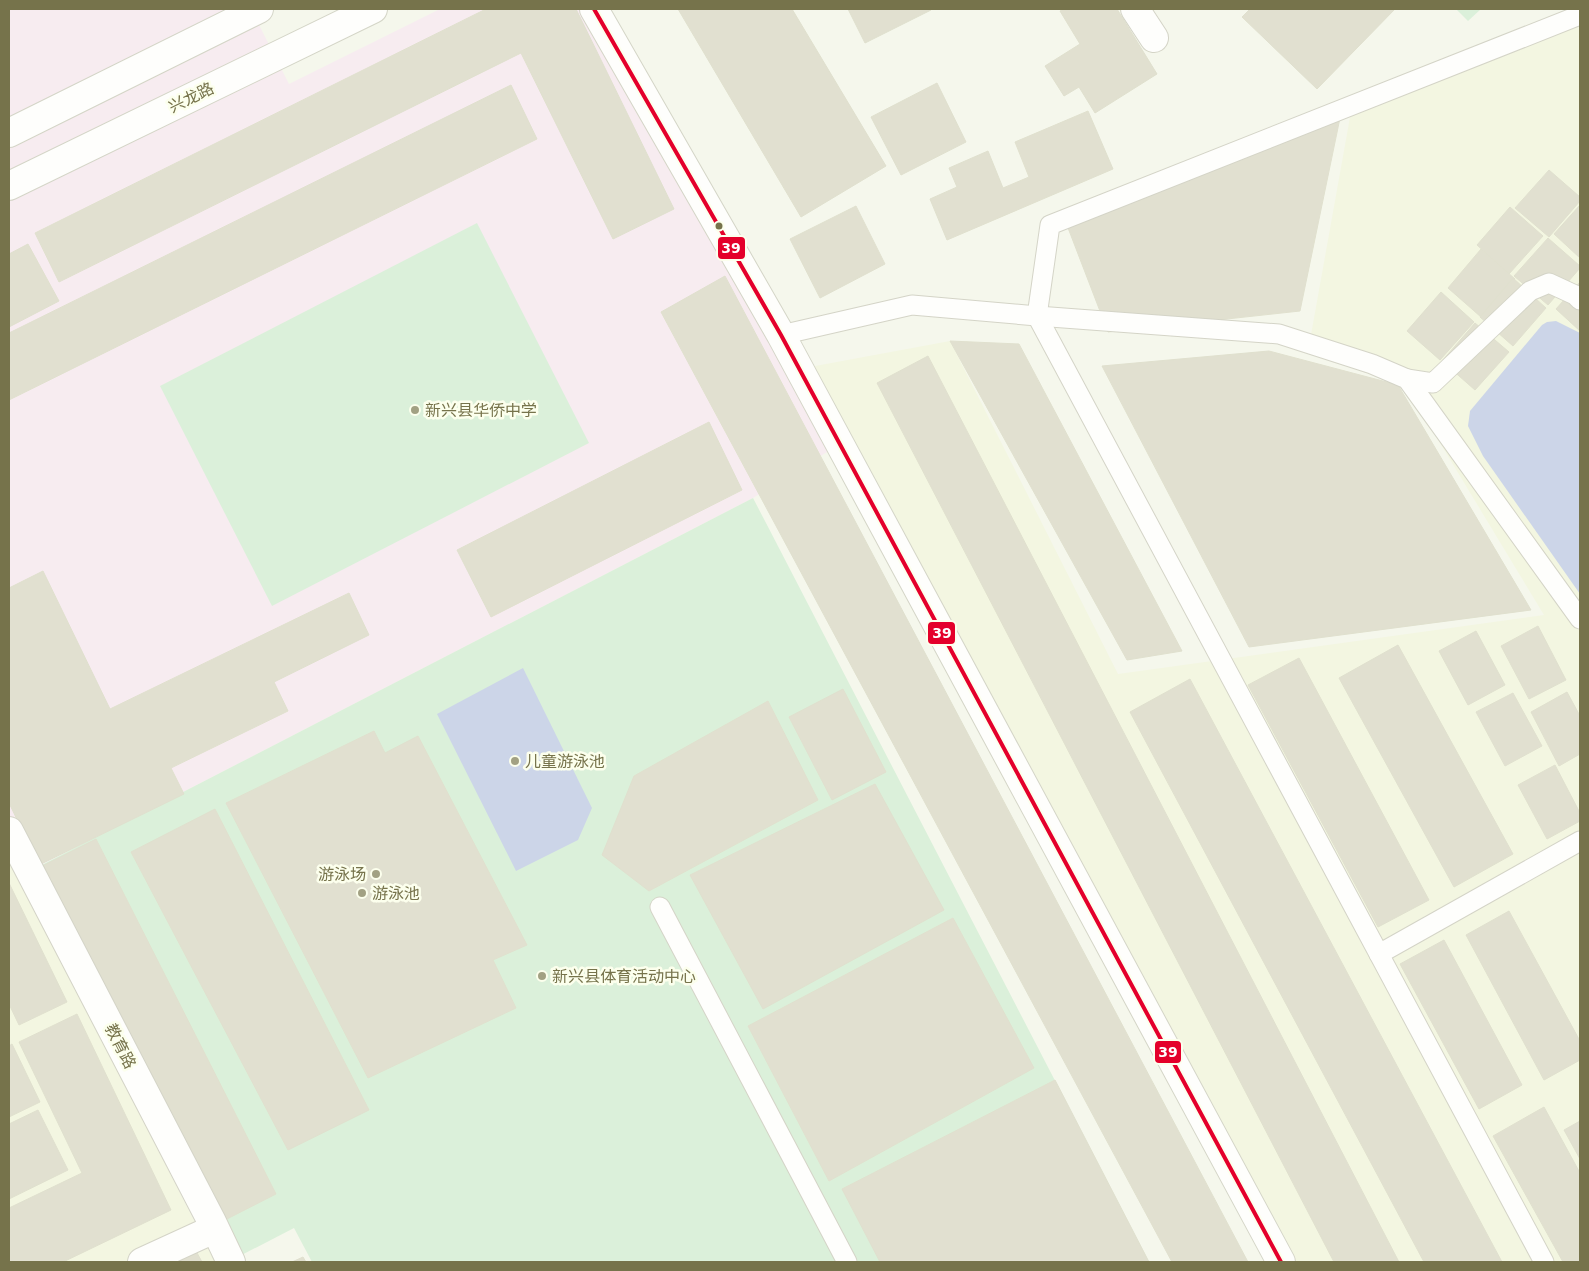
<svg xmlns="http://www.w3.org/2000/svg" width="1589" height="1271" viewBox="0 0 1589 1271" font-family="'DejaVu Sans','Noto Sans SC',sans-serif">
  <rect width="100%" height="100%" fill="#f5f7ec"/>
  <g fill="#f3f6e1">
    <path d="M1580,15v1247h-299l-482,-893 151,-28 168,333 426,-59 -142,-235 -93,-34 43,-240z"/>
    <path d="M9,856l206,406h-206z"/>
  </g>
  <path fill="#f7ecf0" d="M9,9h242l38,75 151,-75h165l235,435 -87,54 -723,373 -21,-43z"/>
  <g fill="#dbf0da">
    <path d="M1456,9h25l-13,12z"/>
    <path d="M477,223l112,220 -317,163 -112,-220z"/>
    <path d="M753,498l396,764h-837l-18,-34 -64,33 -200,-390z"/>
  </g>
  <g fill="#ccd5e8">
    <path d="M1556,321l24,12v261l-97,-138 -15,-30 2,-15 72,-86 5,-3z"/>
    <path d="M523,668l69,140 -14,32 -62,31 -79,-157z"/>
  </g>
  <g fill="#e1e0d0" stroke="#e0e0ce">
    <path d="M486,9h90l98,200 -61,30 -92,-186 -462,229 -24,-49z"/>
    <path d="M678,9h114l94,157 -85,51z"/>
    <path d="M848,9h83v1l-66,33z"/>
    <path d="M1064,9h53l40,65 -62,39 -16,-26 -15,9 -19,-30 35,-22 -20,-33z"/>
    <path d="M1250,9h145l-78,80 -75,-72z"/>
    <path d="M937,83l29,59 -65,33 -30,-58z"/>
    <path d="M511,85l26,54 -528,261v-67z"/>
    <path d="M1088,111l25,58 -166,71 -17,-41 27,-12 -8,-19 39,-17 15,37 26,-11 -14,-35z"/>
    <path d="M1340,118l-40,193 -192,21 -43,-112z"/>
    <path d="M1549,170l31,27v4l-31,36 -34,-29z"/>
    <path d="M1580,205v53l-26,-24z"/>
    <path d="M856,206l29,58 -65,34 -30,-59z"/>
    <path d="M1510,207l33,29 -34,38 -32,-29z"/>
    <path d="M1548,238l32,28v2l-32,37 -34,-29z"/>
    <path d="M28,244l31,57 -50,26v-73z"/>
    <path d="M1481,249l34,30 -34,38 -33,-29z"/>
    <path d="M725,276l523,986h-76l-511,-950z"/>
    <path d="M1513,278l33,30 -33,38 -33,-29z"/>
    <path d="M1580,282v49l-24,-22z"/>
    <path d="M1441,292l33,30 -34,38 -33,-29z"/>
    <path d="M1475,323l34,29 -34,38 -33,-29z"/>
    <path d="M950,341l69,3 163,307 -55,9z"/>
    <path d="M1269,351l129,34 133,225 -282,37 -147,-281z"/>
    <path d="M928,356l471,906h-65l-457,-879z"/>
    <path d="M709,422l33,68 -251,127 -34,-67z"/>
    <path d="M43,571l67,138 239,-116 20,42 -95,47 14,29 -117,57 13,26 -145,71 -30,-62v-215z"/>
    <path d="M1538,626l28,54 -37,19 -28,-53z"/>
    <path d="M1476,631l29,54 -37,20 -29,-54z"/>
    <path d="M1398,645l115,209 -59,33 -115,-209z"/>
    <path d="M1299,658l130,242 -51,27 -130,-242z"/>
    <path d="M1190,679l312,583h-78l-294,-550z"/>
    <path d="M843,689l43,83 -54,28 -43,-83z"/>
    <path d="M1567,692l13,24v38l-21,12 -28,-54z"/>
    <path d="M1513,693l29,53 -37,20 -29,-54z"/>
    <path d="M768,701l50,99 -169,91 -47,-36 32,-79z"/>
    <path d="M374,731l11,22 33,-17 109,209 -34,15 23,48 -148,70 -142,-275z"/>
    <path d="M1555,765l25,48v8l-33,18 -29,-54z"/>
    <path d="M875,784l69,126 -181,99 -73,-134z"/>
    <path d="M215,809l154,301 -81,40 -157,-298z"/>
    <path d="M96,839l180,355 -53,27 -181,-355z"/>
    <path d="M9,883l58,119 -48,23 -10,-21z"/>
    <path d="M1509,911l71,130v19l-36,20 -78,-145z"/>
    <path d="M953,918l81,150 -205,113 -81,-155z"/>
    <path d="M1444,940l78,145 -43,24 -79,-145z"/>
    <path d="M77,1014l94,196 -108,52h-53l-1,-3v-51l73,-35 -63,-131z"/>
    <path d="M12,1044l28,58 -31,15v-71z"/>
    <path d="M1055,1080l94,182h-269l-38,-73z"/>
    <path d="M1544,1107l36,66v89h-17l-70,-126z"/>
    <path d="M38,1110l30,60 -59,29v-75z"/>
    <path d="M1580,1121v38l-16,-29z"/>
    <path d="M196,1251l6,11h-29z"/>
    <path d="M303,1257l3,5h-14z"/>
  </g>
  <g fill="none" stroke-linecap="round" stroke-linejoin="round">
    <g stroke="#d4d4c7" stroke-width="21">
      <g id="lane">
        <path d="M781,335l131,-30 125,11 242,18 93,30 35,15 173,240"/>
        <path d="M1407,379l26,4 97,-92 19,-8 26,12 5,5"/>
        <path d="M660,907l187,355"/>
        <path d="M1379,954l201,-113"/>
        <path d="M1544,1262l-507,-946 13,-91 530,-210"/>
      </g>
    </g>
    <g stroke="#d4d4c7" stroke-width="30">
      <g id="street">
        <path d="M1135,9l19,29"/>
        <path d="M9,831l203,391 19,40"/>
        <path d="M142,1262l72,-33"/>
      </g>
    </g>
    <g stroke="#d4d5c7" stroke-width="30">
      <g id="secondary">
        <path d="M594,9l187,326 500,927"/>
        <path d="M9,133l250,-124"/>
        <path d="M9,186l364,-177"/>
      </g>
    </g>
    <use href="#lane" stroke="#fefefc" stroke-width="19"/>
    <use href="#street" stroke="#fefefc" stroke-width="28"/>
    <use href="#secondary" stroke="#fefefc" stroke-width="28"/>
    <g stroke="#fcffed" stroke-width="8">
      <path id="bus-1" d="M594,9l187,326 500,927"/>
    </g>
    <use href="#bus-1" stroke="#e4002b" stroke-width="4"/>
  </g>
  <circle fill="#76734b" stroke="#fcffed" stroke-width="2" cx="719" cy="226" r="4.5"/>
  <g fill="#a2a183" stroke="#fcffed" stroke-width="2">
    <circle cx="415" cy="410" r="5"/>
    <circle cx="515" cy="761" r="5"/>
    <circle cx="376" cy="874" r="5"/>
    <circle cx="362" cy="893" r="5"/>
    <circle cx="542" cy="976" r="5"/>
  </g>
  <g text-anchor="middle" stroke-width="5" stroke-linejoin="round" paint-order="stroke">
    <g font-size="16" fill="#76734b" stroke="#fcffed">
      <text transform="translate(191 97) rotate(-26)" y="6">兴龙路</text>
      <text transform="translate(121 1046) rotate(63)" y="6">教育路</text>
    </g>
    <g font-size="16" fill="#76734b" stroke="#fcffed" text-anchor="start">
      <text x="425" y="416">新兴县华侨中学</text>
      <text x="525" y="767">儿童游泳池</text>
      <text x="366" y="880" text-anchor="end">游泳场</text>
      <text x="372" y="899">游泳池</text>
      <text x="552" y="982">新兴县体育活动中心</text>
    </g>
  </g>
  <g stroke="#fcffed" stroke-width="2">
    <rect x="717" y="236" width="29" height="24" rx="5" fill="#e4002b"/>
    <rect x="927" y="621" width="29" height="24" rx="5" fill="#e4002b"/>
    <rect x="1154" y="1040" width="28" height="24" rx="5" fill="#e4002b"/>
  </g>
  <g font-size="14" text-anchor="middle" font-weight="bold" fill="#fff">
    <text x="731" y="253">39</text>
    <text x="942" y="638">39</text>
    <text x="1168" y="1057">39</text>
  </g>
  <rect width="1589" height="1271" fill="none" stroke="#76734b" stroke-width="20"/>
</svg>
